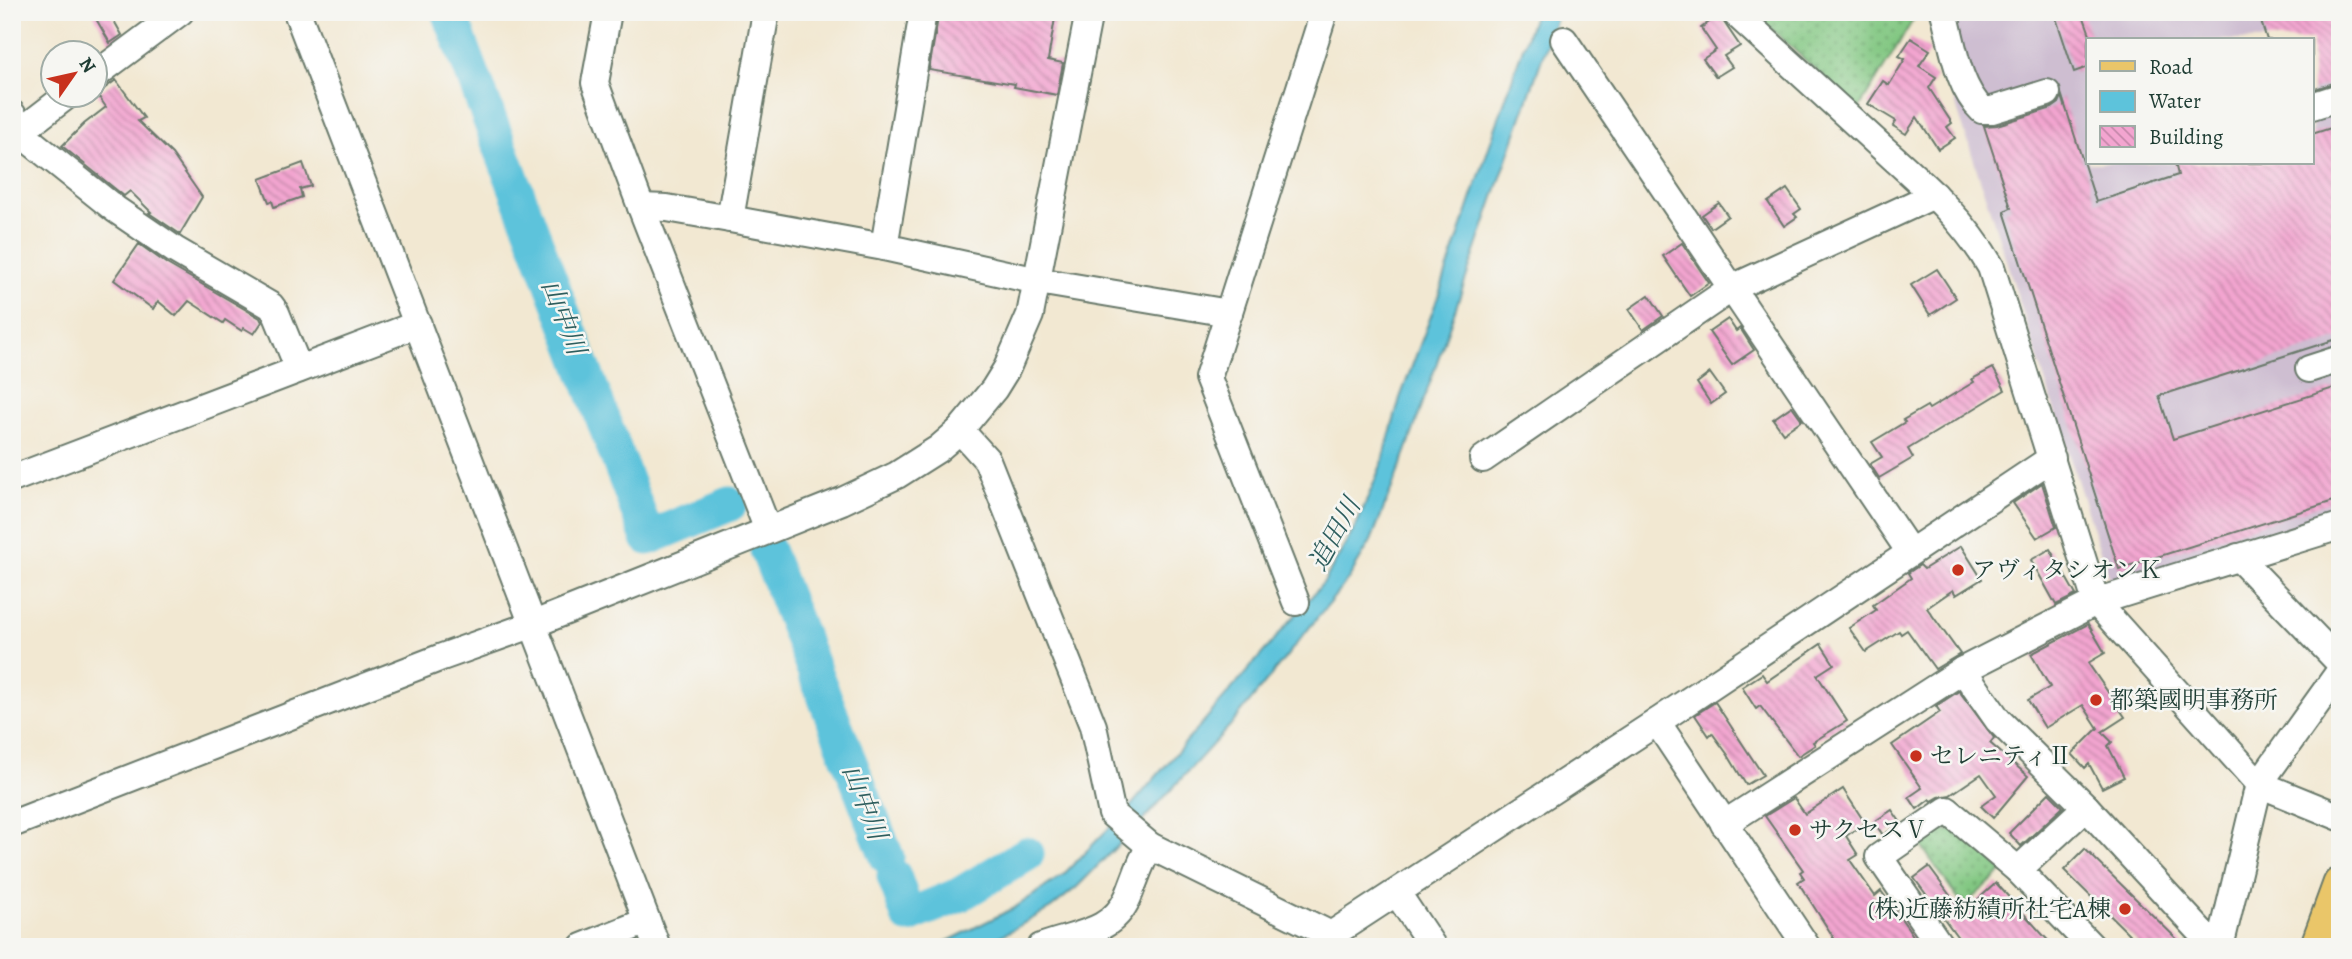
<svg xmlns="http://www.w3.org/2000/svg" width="2352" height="959" viewBox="0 0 2352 959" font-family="Alegreya,'Noto Serif JP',serif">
  <defs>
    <pattern id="grass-dots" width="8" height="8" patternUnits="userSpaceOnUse" patternTransform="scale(1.75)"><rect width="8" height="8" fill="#82c782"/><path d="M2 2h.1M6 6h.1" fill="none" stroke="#6aa36b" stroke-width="1.8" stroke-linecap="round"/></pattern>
    <pattern id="building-back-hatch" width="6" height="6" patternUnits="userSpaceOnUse" patternTransform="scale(1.75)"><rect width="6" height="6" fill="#f3a5d0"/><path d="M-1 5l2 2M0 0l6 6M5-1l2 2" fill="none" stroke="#c488aa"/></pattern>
  </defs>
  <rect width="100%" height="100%" fill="#f6f6f2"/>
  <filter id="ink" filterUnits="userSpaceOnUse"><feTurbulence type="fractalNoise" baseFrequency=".0143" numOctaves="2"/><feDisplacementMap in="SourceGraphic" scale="14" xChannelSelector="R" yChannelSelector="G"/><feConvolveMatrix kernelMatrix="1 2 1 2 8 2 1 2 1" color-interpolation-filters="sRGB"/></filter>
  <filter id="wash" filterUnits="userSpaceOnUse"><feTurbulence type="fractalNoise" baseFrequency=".00686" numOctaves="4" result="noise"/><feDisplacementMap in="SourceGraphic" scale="28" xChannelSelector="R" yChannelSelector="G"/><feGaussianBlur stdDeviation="1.57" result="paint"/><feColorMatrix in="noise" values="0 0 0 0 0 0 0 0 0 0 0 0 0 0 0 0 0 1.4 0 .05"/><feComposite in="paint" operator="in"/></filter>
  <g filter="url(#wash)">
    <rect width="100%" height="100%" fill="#f2e8d2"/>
    <path fill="#cebed1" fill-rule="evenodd" d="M1926,12h414v500l-229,73zM2088,40h224v123h-224z"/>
    <g fill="url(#grass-dots)" stroke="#50825b" stroke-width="2">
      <path d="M1754,12h164l-60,98z"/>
      <path d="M1942,825l5,7 8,-5 48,44 -40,35 -45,-65z"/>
    </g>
    <g fill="#5dc3db" stroke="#3e8088" stroke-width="2">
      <path d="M1535,12h23l-152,440 -35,89 -24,40 -111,138 -100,109 -13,-13 201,-233 33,-58 25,-61 18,-65 38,-101z"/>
      <path d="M1112,825l16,10 -51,52 -26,21 -70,39h-45l78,-39 49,-33z"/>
    </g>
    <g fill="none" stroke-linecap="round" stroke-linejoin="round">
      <g stroke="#5dc3db" stroke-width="35">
        <path d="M449,12l199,526 82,-34"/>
        <path d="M767,550l120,307"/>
        <path d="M894,876l14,40 51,-21 68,-41"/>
      </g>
    </g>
    <g id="blocks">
      <g fill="url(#building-back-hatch)">
        <path d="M92,12h17l13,23 -12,8z"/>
        <path d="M939,12h80l36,6 -7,42 15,3 -6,32 -43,-8 1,-3 -86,-14z"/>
        <path d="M2054,12h28l10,28h-4v27l-14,5z"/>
        <path d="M2258,12h82v69l-28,9v-50h-45z"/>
        <path d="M1719,15l21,31 -16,10 8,11 -16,10 -13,-18 13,-9 -15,-22z"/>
        <path d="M1911,38l19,12 -11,16 17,11 -7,11 23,35 -5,4 8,11 -17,11 -21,-32 -11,17 -13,-8 3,-5 -28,-17 15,-23 6,4 16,-26 -6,-3z"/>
        <path d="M116,80l28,38 -6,3 34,33 30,43 -22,37 -31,-21 2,-1 -21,-21 -6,5 -62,-50 22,-22 22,-17 -9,-13z"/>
        <path d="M2062,96l34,106 82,-27 -3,-12h137v-29l28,-9v213l-181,58 14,43 167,-53v58l-6,1 6,18v36l-221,70 -115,-358 7,-3 -27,-82 13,-1 55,-17 7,-5z"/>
        <path d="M303,163l8,23 -11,3 2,8 -28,10 -2,-6 -3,1 -9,-23z"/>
        <path d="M1787,189l14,20 -7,5 3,3 -13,9 -16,-24z"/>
        <path d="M1719,203l9,13 -17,12 -9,-13z"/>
        <path d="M1682,243l27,40 -19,13 -27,-40z"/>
        <path d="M139,244l28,20 93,54 2,4 -8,12 -10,-6 -2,3 -17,-11 -2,3 -34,-22 -13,15 -18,-15 -5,8 -39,-29z"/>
        <path d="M1937,269l19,29 -26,17 -19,-30z"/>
        <path d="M1649,295l14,21 -20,14 -14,-21z"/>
        <path d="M1728,319l8,12 4,-3 14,22 -22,15 -23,-33z"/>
        <path d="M1993,368l12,22 -97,59 5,9 -34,20 -9,-14 12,-7 -10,-15 33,-20 -2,-2 24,-14 2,3 45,-27 -2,-3z"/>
        <path d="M1710,373l15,21 -14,10 -14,-21z"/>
        <path d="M1792,406l10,14 -19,13 -10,-14z"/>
        <path d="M2042,483l14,44 -19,11 -24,-35z"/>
        <path d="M1961,546l21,33 -26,16 -3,-5 -26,18 33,46 -25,15 -28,-39 -6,4 -2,-3 -33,21 -17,-24 27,-18 -3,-5 38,-27 -3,-5 12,-8 4,4z"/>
        <path d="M2050,549l26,46 -20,10 -25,-45z"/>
        <path d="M2088,624l17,29 -17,10 37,54 -23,15 10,10 -4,4 16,31 -22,11 -13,-24 -4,4 -13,-14 26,-26 -15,-23 -38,23 -17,-28 22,-13 -19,-33z"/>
        <path d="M1821,644l13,20 -17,11 30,46 -34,21 2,3 -17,11 -38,-50 -4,3 -14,-22 20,-13 5,7z"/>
        <path d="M1959,691l35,47 -4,5 38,33 -35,42 -12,-12 15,-11 -15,-21 -31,21 -11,2 -7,4 -2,-2 -13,10 -8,-12 13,-9 -30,-43 48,-33 -4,-6z"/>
        <path d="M1715,702l48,73 -17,10 -18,-30 -16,-22 -3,3 -14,-21z"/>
        <path d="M1843,789l22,34 -19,13 12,19 -8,5 25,36 6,-5 27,37 7,11 -11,8h-81l11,-9 -36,-56 6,-4 -4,-6 3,-2 -38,-54 29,-18 11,16z"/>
        <path d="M2049,793l14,14 -42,39 -12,-13z"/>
        <path d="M1892,810l9,13 -18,12 -9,-13z"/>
        <path d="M2085,849l100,98h-43l-78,-77z"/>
        <path d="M1929,867l34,46 33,-30 58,64h-89l-51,-69z"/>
      </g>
    </g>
  </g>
  <g filter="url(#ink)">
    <use href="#blocks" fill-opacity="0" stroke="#69796b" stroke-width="2"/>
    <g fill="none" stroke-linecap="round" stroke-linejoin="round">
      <g stroke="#69796b" stroke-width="30">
        <g id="minor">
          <path d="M297,12l360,935"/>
          <path d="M608,12l-13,71 46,124 127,323"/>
          <path d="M1734,12c47,43 95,87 142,130 43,39 86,74 115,125l105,335 163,182 81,33"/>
          <path d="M1944,12c9,32 13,74 38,98h10l55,-17"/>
          <path d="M1564,40l346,512"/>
          <path d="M94,76l86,-64"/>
          <path d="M2312,106l28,-9"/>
          <path d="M12,114l13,23 90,72 60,41 96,56 5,7 23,56"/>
          <path d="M12,138l57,-44"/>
          <path d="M641,207l26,1 63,11 154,28 154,34 191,32"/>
          <path d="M730,219l36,-207"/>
          <path d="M884,247l39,-235"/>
          <path d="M2309,369l31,-10"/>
          <path d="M960,430l27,30 106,266 19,88 38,32 181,89 4,12"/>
          <path d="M1483,459l249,-171 202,-93"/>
          <path d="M12,479l406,-155"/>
          <path d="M2238,557l102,106"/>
          <path d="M1296,602l-88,-224 116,-366"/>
          <path d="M1963,670l35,50 88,87 129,140"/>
          <path d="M1657,722l150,225"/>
          <path d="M12,824l430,-167 92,-33 308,-123 55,-26 41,-26 22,-19 34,-41 13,-21 23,-53 59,-303"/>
          <path d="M1724,824l239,-154 133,-68 244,-76"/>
          <path d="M2018,870l68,-63"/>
          <path d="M1397,893l36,54"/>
          <path d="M1331,935l326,-213 395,-264"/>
          <path d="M582,947l65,-26"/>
          <path d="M1041,947c34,-13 71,-13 87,-50 7,-17 12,-35 22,-51"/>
          <path d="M1941,947l-62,-90 68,-47 71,60 74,77"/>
          <path d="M2220,947l39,-163 81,-113"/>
        </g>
      </g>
      <g stroke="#69796b" stroke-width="37">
        <path id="major" d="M2317,947l23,-63"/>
      </g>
      <use href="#minor" stroke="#fff" stroke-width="26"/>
      <use href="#major" stroke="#eac669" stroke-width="33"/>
    </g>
  </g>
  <g fill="#c8321e" stroke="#f6f6f2" stroke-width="2.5">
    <circle cx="1958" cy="570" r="7"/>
    <circle cx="2096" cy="700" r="7"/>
    <circle cx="1916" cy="756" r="7"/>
    <circle cx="1795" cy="830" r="7"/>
    <circle cx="2125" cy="909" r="7"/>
  </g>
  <g text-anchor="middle" stroke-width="5" stroke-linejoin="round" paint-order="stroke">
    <g font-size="24" fill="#1f3d34" stroke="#f6f6f2" text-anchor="start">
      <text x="1972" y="578">アヴィタシオンＫ</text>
      <text x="2110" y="708">都築國明事務所</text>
      <text x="1930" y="764">セレニティⅡ</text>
      <text x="1809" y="838">サクセスⅤ</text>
      <text x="2111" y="917" text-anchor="end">(株)近藤紡績所社宅A棟</text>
    </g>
    <g font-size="26" font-style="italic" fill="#2e5e5e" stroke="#f6f6f2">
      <text transform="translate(564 317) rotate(69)" y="9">山中川</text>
      <text transform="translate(1334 534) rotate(-61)" y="9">追田川</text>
      <text transform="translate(865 802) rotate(69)" y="9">山中川</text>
    </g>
  </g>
  <rect width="2352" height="959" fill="none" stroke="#f6f6f2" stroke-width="42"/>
  <rect x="2086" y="38" width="228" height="126" fill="#f6f6f2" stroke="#a0aca6" stroke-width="2"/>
  <rect x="2100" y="61" width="35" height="10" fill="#eac669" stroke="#a0aca6" stroke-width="2"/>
  <text x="2149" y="74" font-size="21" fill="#1f3d34">Road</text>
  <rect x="2100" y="91" width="35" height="21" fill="#5dc3db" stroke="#a0aca6" stroke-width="2"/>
  <text x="2149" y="108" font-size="21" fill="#1f3d34">Water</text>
  <rect x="2100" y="126" width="35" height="21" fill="url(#building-back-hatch)" stroke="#a0aca6" stroke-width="2"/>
  <text x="2149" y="144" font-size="21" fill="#1f3d34">Building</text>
  <g transform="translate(74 74) rotate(56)"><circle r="33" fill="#f6f6f2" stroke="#a0aca6" stroke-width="2"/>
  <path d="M0-5L12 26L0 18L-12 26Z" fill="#c8321e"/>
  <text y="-10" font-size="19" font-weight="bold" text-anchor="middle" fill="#1f3d34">N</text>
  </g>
</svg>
